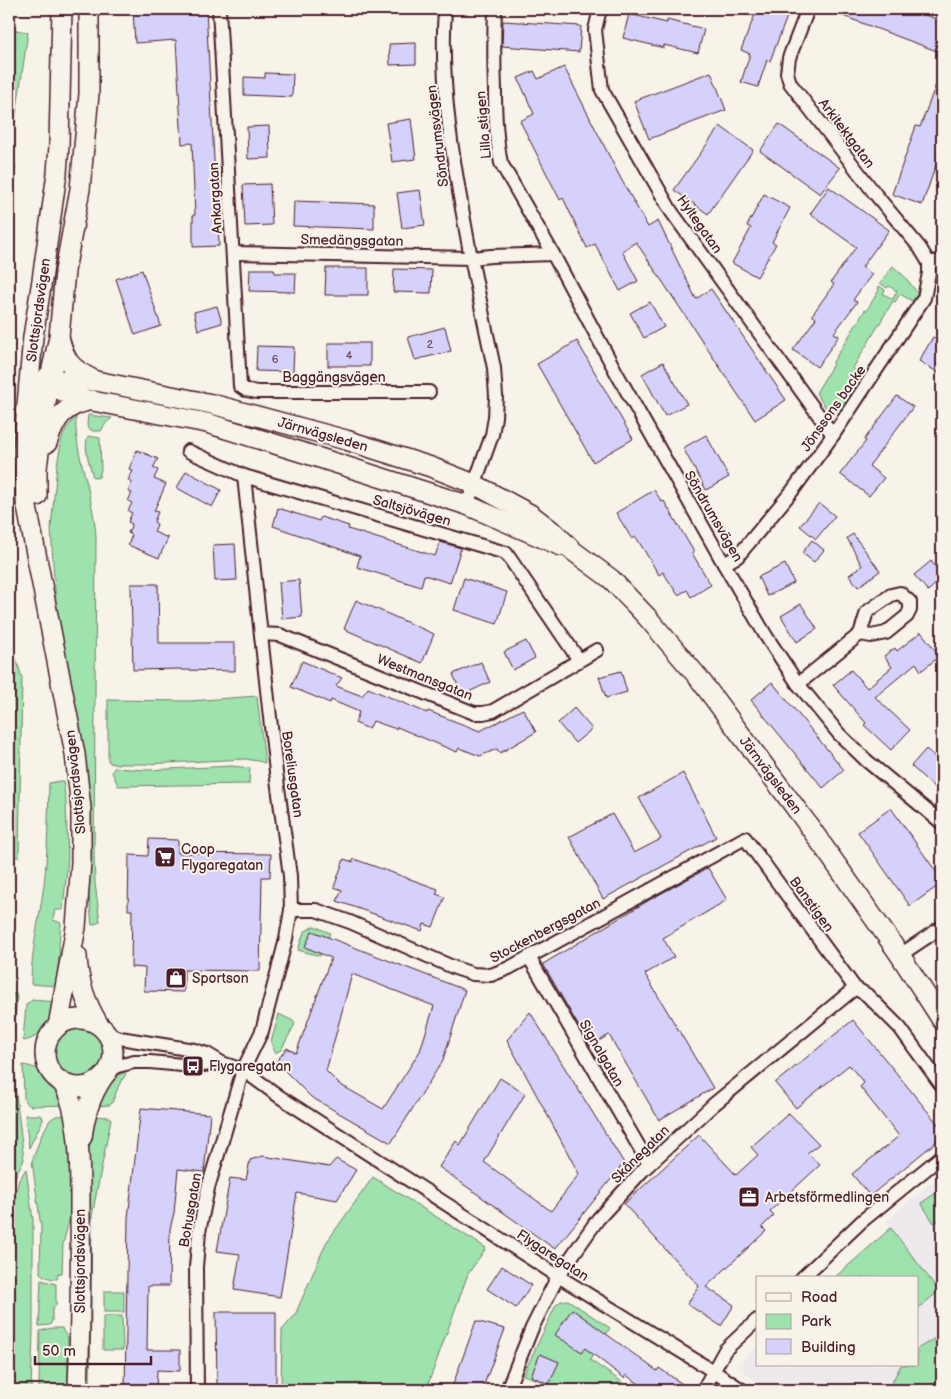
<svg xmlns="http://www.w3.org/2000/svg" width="951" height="1399" viewBox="0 0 951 1399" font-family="'Balsamiq Sans',sans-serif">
  <rect width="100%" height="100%" fill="#f7f3e8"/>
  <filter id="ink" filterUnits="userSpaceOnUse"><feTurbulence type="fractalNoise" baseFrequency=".02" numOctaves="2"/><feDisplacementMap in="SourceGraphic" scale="10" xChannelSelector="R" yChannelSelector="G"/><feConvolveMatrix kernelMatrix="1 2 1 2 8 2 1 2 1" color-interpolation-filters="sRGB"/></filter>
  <g filter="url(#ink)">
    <path fill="#ede9ed" d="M942,1173v217h-175l-31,-24 21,-20v19h160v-87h-83l56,-50 -4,-7z"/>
    <g fill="#9ee2ad" stroke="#74806c">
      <path d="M9,29l19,3 -18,125 6,9 -7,32z"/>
      <path d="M893,266l12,11 14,18 -3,6h-4l-12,-7 -5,8 -2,-1 -40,67 14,10 -23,34 -2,-3 -16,-1 -10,-15 17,-29v-2l32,-52h2l12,-20 -1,-1 1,-3 6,4 -2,4 10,5 4,-8 -8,-5 -2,2 -7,-5z"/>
      <path d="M88,415l24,3 -6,5 -5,8h-8l-5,-3 -1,-3z"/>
      <path d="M76,417c-2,28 9,54 14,81 3,12 5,25 6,38l-2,320 1,27 5,39 -8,3 -3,-29v-20l-27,-233 -6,-40 -3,-39 -2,-36 6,-63 5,-27 4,-9z"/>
      <path d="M88,436l12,2 1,31 -2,8 -3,1 -3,-1c-3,-13 -10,-28 -5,-41z"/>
      <path d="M9,627l2,15 11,36 -3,179h-10z"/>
      <path d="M257,696l8,67 -7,-2 -13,-2 -99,5h-31l-5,-1 -2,-3v-60l82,1z"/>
      <path d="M232,766l18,2 -1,16 -131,2 -6,-14 2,-4 33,2z"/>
      <path d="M60,781h3l3,21 2,56 -5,52h-8l-2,10 8,3 -2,22 1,3 -4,38 -25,-2c0,-34 9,-67 13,-100 4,-34 4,-67 5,-101z"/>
      <path d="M314,926l16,7 -10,23 -22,-6 6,-18z"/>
      <path d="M9,993l7,1 1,4 -4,44h-4z"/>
      <path d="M32,1000l25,2c-6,18 -12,34 -33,39l-1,-1 3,-35z"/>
      <path d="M279,1014l14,7 2,3 -14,26 -6,3 -4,-11z"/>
      <circle cx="80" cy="1053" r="25"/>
      <path d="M9,1064h6v22l9,74 -6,10 -9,24z"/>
      <path d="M23,1065c13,2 27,8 35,18 4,6 7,16 9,22l-36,1c-5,-2 -7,-5 -7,-10z"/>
      <path d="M124,1072l2,2 -7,11 -7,18 -2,2 -16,1 18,-28z"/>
      <path d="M25,1115h15l3,3v2l-14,28z"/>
      <path d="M69,1115l1,41v61l-7,27 -1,29 -5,1 1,3 -1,2c-6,0 -13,-2 -17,-6l1,-46 -9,-66 10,-27 8,-14 6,-4z"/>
      <path d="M92,1116l18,1 1,2 -19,97 -2,174h-4l2,-232z"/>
      <path d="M26,1169l7,51v111l-2,59h-22v-174l10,-36z"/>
      <path d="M373,1177l113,71 -18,26 -42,116h-145l1,-60 13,-15 31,-72z"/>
      <path d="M942,1189v29l-8,5 -13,-20z"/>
      <path d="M891,1228l48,63 -22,18v-31h-83z"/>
      <path d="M41,1280l15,4v21l-4,5v11l-2,4 -11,1z"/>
      <rect x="104" y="1291" width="20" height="21"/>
      <path d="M568,1300l42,28 -20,32 32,22 2,6 -2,2h-58v-1l-41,-14 33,-70 5,-4z"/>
      <path d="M103,1316h19l1,34h-20z"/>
      <path d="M52,1328h10l1,3 5,7v52h-29l1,-59z"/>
      <path d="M942,1334v56h-54l13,-25h16v-16z"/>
    </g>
    <g fill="#d5d1fa" stroke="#4a1f2b" fill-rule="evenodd">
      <path d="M149,9h57l11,206h1l1,31 -26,1v-32h2l-3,-72 -10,1 -6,-104 -41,3 -2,-33z"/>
      <path d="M757,9h33l-20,52 -3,-1 -9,27 -17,-5 9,-28 -9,-4z"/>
      <path d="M828,9h81l33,12v32l-115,-43z"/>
      <path d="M629,14l38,9v-3l37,9 -6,24 -34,-8v3l-41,-10z"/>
      <path d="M503,21l78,5 -2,26 -77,-6z"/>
      <path d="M416,43v21l-26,1 -1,-21z"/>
      <path d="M564,67l56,110 28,50 10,-6 38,78 15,-10 75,111 -31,20 -119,-178 -14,9 16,30 -18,10 -25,-47 -8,4 -24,-50 -3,2 -40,-79 14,-7 -16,-36 16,-7 4,8z"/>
      <path d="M941,71h1v77l-20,57 -30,-11 24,-68 4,1z"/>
      <path d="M711,72l15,38 -77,29 -15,-38z"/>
      <path d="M265,73l28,1 -1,23 -48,-2v-18l21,1z"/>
      <path d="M411,119l5,40 -24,3 -6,-39z"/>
      <path d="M779,124l61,44 -20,26 -60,-43z"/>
      <path d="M269,126l1,32 -22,1 -1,-32z"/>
      <path d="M720,126l33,24 -45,64 -34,-24z"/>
      <path d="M270,184l2,41 -27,1 -2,-41z"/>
      <path d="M829,187l60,43 -27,37 10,7 -19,26 4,2 -23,31 5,3 -22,31 -24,-17 23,-32 -4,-3 22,-31 -3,-2 25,-35 -46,-33z"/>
      <path d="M420,190l5,35 -23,3 -5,-35z"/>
      <path d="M764,194l26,14 -18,34 4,2 -19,33 -25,-14 19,-35 -4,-2z"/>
      <path d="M294,201l80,3v25l-81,-3z"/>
      <path d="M326,268h42v27h-43z"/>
      <path d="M250,269h24l1,4h21l-1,19 -46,-1z"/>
      <path d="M394,269l38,1 -1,23 -38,-1z"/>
      <path d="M142,270l19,56 -26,9 -19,-56z"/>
      <path d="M650,302l14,25 -20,11 -14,-25z"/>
      <path d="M217,306l5,17 -24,7 -4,-18z"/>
      <path d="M445,327l6,24 -36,9 -7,-23z"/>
      <path d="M933,337l9,5v33l-23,-14z"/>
      <path d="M577,341l56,98 -40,23 -56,-98z"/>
      <rect x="328" y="343" width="42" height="23"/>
      <path d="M257,346l37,1 -1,25 -37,-1z"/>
      <path d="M663,362l24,42 -22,12 -23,-42z"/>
      <path d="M897,396l16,11 -44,59 15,12 -15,18 -29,-22 26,-33 -2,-1z"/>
      <path d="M706,435l23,42 -23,13 -23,-42z"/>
      <path d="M137,450l21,9 -5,9 5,2 -4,9 12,5 -12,27 4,1 -4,10 3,2 -3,8 14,6 -9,20 -31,-13 4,-10 -4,-2 4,-9 -4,-2 4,-9 -4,-2 4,-8 -4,-2 4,-8 -4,-1 4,-10 -4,-2 5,-9 -4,-2z"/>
      <path d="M186,471l35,19 -9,17 -35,-19z"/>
      <path d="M654,490l8,12 2,-1 30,51 -2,1 19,32 -20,12 -4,-7 -9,5 -15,-23 -4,3 -23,-38 -4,2 -16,-26z"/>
      <path d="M819,503l16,13 -19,23 -16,-13z"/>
      <path d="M278,508l41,13 2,-4 28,9 -1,3 87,27 5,-14 21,6 -11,35 -26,-8 -3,12 -64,-20 3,-11 -87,-30z"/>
      <path d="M853,534l27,37 -22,16 -9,-12 13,-9 -15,-28z"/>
      <path d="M812,540l12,10 -10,12 -12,-9z"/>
      <path d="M235,544l2,36 -22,1 -2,-36z"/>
      <path d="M931,561l11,14v3l-14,13 -14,-16z"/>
      <path d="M785,564l9,19 -27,13 -9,-19z"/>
      <path d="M464,578l43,14 -10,32 -43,-14z"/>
      <path d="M299,580l3,37 -20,2 -3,-37z"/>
      <path d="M131,584h27l1,59h76v28l-54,-1v-1l-48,1z"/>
      <path d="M356,600l78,34 -12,29 -78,-34z"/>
      <path d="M801,604l16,25 -20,13 -16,-26z"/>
      <path d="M921,632l19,24 -19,15 -5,-8 -41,34 35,33 -19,20 -27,-25 2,-2 -33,-38 18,-15 16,18 25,-21 -8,-11 11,-8 2,3z"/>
      <path d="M526,641l9,17 -22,12 -9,-18z"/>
      <path d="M302,661l40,17 -6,8 26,10 6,-8 59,25 1,-2 52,20 43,-22 13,23 -36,21 -3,-4 -17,7 -21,-8 -2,4 -60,-25 -1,2 -23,-8 -4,8 -14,-6 4,-11 -28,-12 -1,3 -39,-16z"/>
      <path d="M481,662l9,20 -28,13 -9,-21z"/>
      <path d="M621,671l6,21 -21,6 -7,-21z"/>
      <path d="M772,682l72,88 -21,18 -72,-88z"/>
      <path d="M574,708l18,21 -17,14 -17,-20z"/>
      <path d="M926,749l16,14v20l-5,7 -26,-24z"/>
      <path d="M683,773l33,64 -113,62 -34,-62 43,-23 22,39 27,-14 -22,-41z"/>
      <path d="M891,808l51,72v3l-32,23 -52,-74z"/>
      <path d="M149,839l29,1v13l93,1 -1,23h-8l-2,94 -76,-1v22l-40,-1 1,-23 -14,-1 1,-57h-4l1,-55 19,1z"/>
      <path d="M344,859l9,3 1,-3 84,30 -2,5 9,3 -12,30 -9,-3 -2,7 -85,-30 5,-11 -8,-3z"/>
      <path d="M708,868l19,32 -64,38 11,19 -29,17 68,114 -54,32 -50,-85 -19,11 -47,-82 108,-65z"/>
      <path d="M312,931l153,59 -22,70 -52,83 -80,-46 -35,-35 11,-14 9,5 35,-95 -26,-11zM352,974l82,32 -14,45 -37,58 -44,-25 -13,-13z"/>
      <path d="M530,1012l94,151 -69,86 -116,-82 17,-26 4,4 40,-67 25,16 -41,68 67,49 28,-37 -72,-134z"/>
      <path d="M853,1020l89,109v8l-72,59 -18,-22 47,-38 -39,-49 4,-4 -15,-18 -53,43 -21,-25z"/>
      <path d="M141,1108l69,6 -6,58 -26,-3 -4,44 -4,16 -1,57h-21l-1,64h33v21l-23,-1 -1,20h-31l3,-172z"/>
      <path d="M789,1113l30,31 -12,9 13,12 -50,46 4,4 -12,12 4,4 -60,56 28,18 -13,21 -34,-22 12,-18 -75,-82 75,-69 37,40 22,-20 -7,-8z"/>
      <path d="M263,1156l66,11 7,-8 20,11 -19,30 -40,-7 -17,104 -46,-7 6,-36 -23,-3 13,-73 16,2 4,-20z"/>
      <path d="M502,1266l29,19 -15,23 -29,-19z"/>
      <path d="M572,1309l85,62 2,-3 32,22h-43l-22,-15 -2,3 -39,-30 -3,4 -27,-17z"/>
      <path d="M216,1312h60v78h-59z"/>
      <path d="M476,1321l29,8 -23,61h-31z"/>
      <path d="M540,1354l19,8 -10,22 -18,-8z"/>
    </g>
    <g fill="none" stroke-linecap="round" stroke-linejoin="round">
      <g stroke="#4a1f2b" stroke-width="16">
        <g id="minor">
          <path d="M219,9l21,377 6,4 11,2h172"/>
          <path d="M445,9c-6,84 11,167 26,249l20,-2 62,-2 63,118 108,192 42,72 32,48 41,50 28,27 75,62"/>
          <path d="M495,9c-1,27 -1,54 0,81 0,25 1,49 6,73l52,91"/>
          <path d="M600,9l-5,21 7,60 69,121 162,224"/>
          <path d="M808,9l-19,49 -2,15 3,10 86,112 44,53 9,15"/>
          <path d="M233,253l238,5 23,110 2,28 -1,21 -3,18 -25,70"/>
          <path d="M188,451l56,25 262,77 73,107"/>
          <path d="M724,564l14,-8 55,-66 40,-55 91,-137 5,-25v-10l13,-3"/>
          <path d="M261,634l19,1 194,78h9l10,-2 104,-61"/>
          <path d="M798,684l62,-50 11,2 15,-3 21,-17 3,-6v-8l-10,-9 -9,2 -24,17 -7,22"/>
          <path d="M291,910h25l34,12 105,46 18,6 18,1 18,-7 236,-130 110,150 12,7 33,33 42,58"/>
          <path d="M900,955l42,-28"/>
          <path d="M529,957l120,207"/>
          <path d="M107,1034l13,4 74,12 13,4 15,9 21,7 37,27 278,179 155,95 29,19"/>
          <path d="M110,1068l24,-6h16l43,4 29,-3"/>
          <path d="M802,1278l60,-57 80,-65"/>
          <path d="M197,1390l-1,-123 3,-35 9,-44 35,-118 19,-39 24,-92 5,-29 -1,-34 -14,-104 -17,-155 -15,-141"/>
          <path d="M507,1390l25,-62 26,-52 40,-57 45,-49 70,-65 142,-117"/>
          <path d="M703,1390l22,-40 32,-30"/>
        </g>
      </g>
      <g stroke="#4a1f2b" stroke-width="22">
        <g id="secondary">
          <path d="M59,337c6,24 11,31 33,42"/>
          <path d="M47,377c5,11 19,16 30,21l130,25 97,30 163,52 94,41"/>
          <path d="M25,411l6,-9 13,-15 5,-5 9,-2 38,1 116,23 134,36 85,27 43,17 56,30 26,20 17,17 38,28 36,38 51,60 111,149 91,129 42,65"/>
          <path d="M47,443c9,-26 16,-37 45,-43"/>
          <path d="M37,496v-28l3,-24 9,-62 10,-45 6,-66 15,-82 9,-95v-85"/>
          <path d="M77,956c1,25 9,48 22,69"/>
          <circle cx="79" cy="1053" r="34"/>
          <path d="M58,1026l18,-99 5,-65v-53l-6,-55 -49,-252 -3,-52 10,-113 9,-57 15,-107 2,-27 3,-137"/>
          <path d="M61,1081c21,28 19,99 19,134 1,58 0,117 -2,175"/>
          <path d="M82,1137c3,-23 8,-40 21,-60"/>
        </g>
      </g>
      <use href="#minor" stroke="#f7f3e8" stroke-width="12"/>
      <use href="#secondary" stroke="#f7f3e8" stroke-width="19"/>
    </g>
  </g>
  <defs>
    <g id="supermarket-square" transform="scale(1.125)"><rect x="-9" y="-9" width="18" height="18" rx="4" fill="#4a1f2b" stroke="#f7f3e8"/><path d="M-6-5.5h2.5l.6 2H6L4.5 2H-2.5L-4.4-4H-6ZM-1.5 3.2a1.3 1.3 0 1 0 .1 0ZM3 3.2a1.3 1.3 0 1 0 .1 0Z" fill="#fff"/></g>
    <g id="shop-square" transform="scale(1.125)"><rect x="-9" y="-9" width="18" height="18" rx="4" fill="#4a1f2b" stroke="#f7f3e8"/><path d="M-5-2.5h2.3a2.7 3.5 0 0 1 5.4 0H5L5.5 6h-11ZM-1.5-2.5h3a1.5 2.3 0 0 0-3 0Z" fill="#fff"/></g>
    <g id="bus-square" transform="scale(1.125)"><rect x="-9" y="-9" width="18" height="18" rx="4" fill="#4a1f2b" stroke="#f7f3e8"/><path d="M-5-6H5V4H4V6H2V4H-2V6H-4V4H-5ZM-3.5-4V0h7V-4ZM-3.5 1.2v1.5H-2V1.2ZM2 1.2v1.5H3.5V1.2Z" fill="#fff"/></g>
    <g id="office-square" transform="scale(1.125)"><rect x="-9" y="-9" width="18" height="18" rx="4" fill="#4a1f2b" stroke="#f7f3e8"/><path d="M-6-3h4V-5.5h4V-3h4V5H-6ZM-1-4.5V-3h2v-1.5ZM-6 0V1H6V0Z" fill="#fff"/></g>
  </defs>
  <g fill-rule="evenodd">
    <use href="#supermarket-square" x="165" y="857"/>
    <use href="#shop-square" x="176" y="978"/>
    <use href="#bus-square" x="193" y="1066"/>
    <use href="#office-square" x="749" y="1197"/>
  </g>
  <g text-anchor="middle" stroke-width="4" stroke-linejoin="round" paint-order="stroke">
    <g font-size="11" fill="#6d4c5f">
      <text x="430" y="348">2</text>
      <text x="349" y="359">4</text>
      <text x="275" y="363">6</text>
    </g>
    <g font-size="14" fill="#4a1f2b" stroke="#f7f3e8">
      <text transform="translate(483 125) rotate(-95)" y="5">Lilla stigen</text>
      <text transform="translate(847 133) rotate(53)" y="5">Arkitektgatan</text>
      <text transform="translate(437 136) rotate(-97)" y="5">Söndrumsvägen</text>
      <text transform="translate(215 198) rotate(-93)" y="5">Ankargatan</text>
      <text transform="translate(700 224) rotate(55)" y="5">Hyltegatan</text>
      <text transform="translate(352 240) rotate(1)" y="5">Smedängsgatan</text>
      <text transform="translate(38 310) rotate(-82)" y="5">Slottsjordsvägen</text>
      <text x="334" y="382">Baggängsvägen</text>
      <text transform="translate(833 408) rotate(-55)" y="5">Jönssons backe</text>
      <text transform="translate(323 434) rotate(16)" y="5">Järnvägsleden</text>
      <text transform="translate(412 510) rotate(16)" y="5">Saltsjövägen</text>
      <text transform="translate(714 516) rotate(60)" y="5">Söndrumsvägen</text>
      <text transform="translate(425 677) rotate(22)" y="5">Westmansgatan</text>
      <text transform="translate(293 774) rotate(82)" y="5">Boreliusgatan</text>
      <text transform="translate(771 775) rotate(53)" y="5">Järnvägsleden</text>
      <text transform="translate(75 782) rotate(-96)" y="5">Slottsjordsvägen</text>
      <text transform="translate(812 904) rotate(54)" y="5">Banstigen</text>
      <text transform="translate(545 930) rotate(-28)" y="5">Stockenbergsgatan</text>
      <text transform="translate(602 1053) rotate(60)" y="5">Signalgatan</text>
      <text transform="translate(640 1154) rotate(-45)" y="5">Skånegatan</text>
      <text transform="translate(190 1210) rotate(-80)" y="5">Bohusgatan</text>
      <text transform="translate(553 1255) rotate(33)" y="5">Flygaregatan</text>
      <text transform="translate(80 1261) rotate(-90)" y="5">Slottsjordsvägen</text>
    </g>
    <g font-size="14" fill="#4a1f2b" stroke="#f7f3e8" text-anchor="start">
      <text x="181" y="854">Coop<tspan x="181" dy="16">Flygaregatan</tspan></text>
      <text x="192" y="983">Sportson</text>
      <text x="209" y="1071">Flygaregatan</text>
      <text x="765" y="1202">Arbetsförmedlingen</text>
    </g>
  </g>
  <rect width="951" height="1399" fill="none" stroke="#f7f3e8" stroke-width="30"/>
  <rect x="15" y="15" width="921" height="1369" fill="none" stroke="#4a1f2b" stroke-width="2" filter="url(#ink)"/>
  <rect x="756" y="1276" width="162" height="90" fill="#f7f3e8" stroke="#b29e9c"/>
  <rect x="766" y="1293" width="25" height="8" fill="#f7f3e8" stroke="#b29e9c"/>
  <text x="801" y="1302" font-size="15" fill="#4a1f2b">Road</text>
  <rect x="766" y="1314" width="25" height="15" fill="#9ee2ad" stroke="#b29e9c"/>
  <text x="801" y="1326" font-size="15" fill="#4a1f2b">Park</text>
  <rect x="766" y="1339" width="25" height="15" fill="#d5d1fa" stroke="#b29e9c"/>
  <text x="801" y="1352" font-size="15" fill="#4a1f2b">Building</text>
  <path d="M35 1356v8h116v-8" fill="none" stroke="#4a1f2b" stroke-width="2.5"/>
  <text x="42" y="1356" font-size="15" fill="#4a1f2b" stroke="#f7f3e8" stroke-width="4" paint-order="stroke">50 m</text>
</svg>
